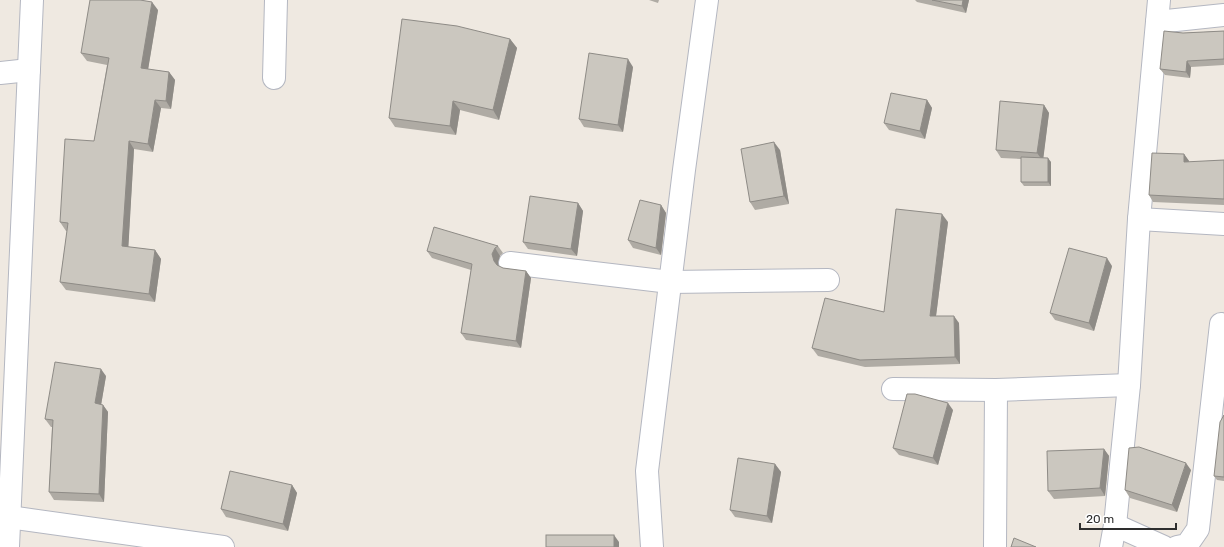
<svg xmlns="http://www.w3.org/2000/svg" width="1224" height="547" viewBox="0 0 1224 547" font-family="Rubik,sans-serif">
  <rect width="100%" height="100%" fill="#efe9e1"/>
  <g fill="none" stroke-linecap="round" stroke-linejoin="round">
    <g stroke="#b4b7c1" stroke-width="24">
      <g id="minor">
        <path d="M1157,22l67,-7"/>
        <path d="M0,73l29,-3"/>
        <path d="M274,78l2,-78"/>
        <path d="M1139,219l85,5"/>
        <path d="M510,263l160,19 158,-2"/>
        <path d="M893,389l103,1 133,-5"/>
        <path d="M9,517l214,30"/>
        <path d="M1115,525l49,22"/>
        <path d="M652,547l-5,-76 37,-301 23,-170"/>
        <path d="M995,547l1,-157"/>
        <path d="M1111,547l4,-22 14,-140 10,-166 20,-219"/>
        <path d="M1177,547l10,-2 11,-16 23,-205"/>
      </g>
    </g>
    <g stroke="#b4b7c1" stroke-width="24">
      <path id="secondary" d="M8,547l24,-547"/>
    </g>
    <use href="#minor" stroke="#fff" stroke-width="22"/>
    <use href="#secondary" stroke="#fff" stroke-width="22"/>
  </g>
  <g fill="#afaba4">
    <path d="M649,0h10l-1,3z"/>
    <path d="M915,0h54l-3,13 -49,-11z"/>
    <path d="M158,10l-10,59 21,3 6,8 -4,29 -10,-1 -8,44 -19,-3 -6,98 27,3 6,9 -6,43 -89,-12 -6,-8 7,-51h-1l-6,-9 34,-81 13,-76 -20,-4 -6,-8z"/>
    <path d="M1224,31v34l-33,2 -1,11 -25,-3 -5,-6 23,-36z"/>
    <path d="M510,39l7,9 -18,72 -39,-10 -4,25 -61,-8 -6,-9z"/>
    <path d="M633,67l-10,65 -39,-5 -5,-8z"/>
    <path d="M927,100l5,8 -7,31 -36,-9 -5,-7z"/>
    <path d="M1044,105l5,8 -6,45 8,4v24h-27l-3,-4v-23l-20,-1 -5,-8z"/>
    <path d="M780,150l9,54 -34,6 -5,-8z"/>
    <path d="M1184,154l5,7v1l35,-2v45l-71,-3 -4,-7z"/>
    <path d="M578,203l5,8 -6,45 -49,-7 -5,-7z"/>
    <path d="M661,205l5,8 -5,42 -28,-7 -5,-8z"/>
    <path d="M948,222l-12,94 23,7 1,41 -95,3 -47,-11 -6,-8 72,-36z"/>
    <path d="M498,246l5,7 -3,3 -2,6v4l5,2 23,3 5,7 -10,70 -55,-8 -5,-7 10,-63 -39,-12 -5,-7z"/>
    <path d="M1112,266l-18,65 -39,-11 -5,-7z"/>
    <path d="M106,376l-5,29h2l5,7 -4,90 -50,-2 -5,-8 3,-65h-1l-6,-8z"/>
    <path d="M953,410l-15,55 -39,-10 -6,-7z"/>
    <path d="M1224,415v66l-7,-1 -3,-4z"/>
    <path d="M1104,449l5,7 -4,40 -51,3 -6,-8z"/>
    <path d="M775,464l6,8 -9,51 -37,-6 -5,-7z"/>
    <path d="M1191,470l-14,42 -47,-14 -5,-8z"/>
    <path d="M292,485l5,8 -9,38 -62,-14 -5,-8z"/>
  </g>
  <g fill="#8e8b86">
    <path d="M963,0h6l-3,13 -4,-7z"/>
    <path d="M152,2l6,8 -11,66 -6,-8z"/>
    <path d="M510,39l7,9 -18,72 -6,-10z"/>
    <path d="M628,59l5,8 -10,65 -5,-7z"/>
    <path d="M1187,61l4,6 -1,11 -4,-6z"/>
    <path d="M169,72l6,8 -4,29 -5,-8z"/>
    <path d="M155,100l6,8 -8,44 -5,-8z"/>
    <path d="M927,100l5,8 -7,31 -5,-8z"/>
    <path d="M453,101l7,9 -4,25 -6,-9z"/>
    <path d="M1044,105l5,8 -6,48 -6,-8z"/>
    <path d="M129,141l5,8 -6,105 -6,-8z"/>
    <path d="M774,142l6,8 9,54 -5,-8z"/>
    <path d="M1184,154l5,7 -1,8 -4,-7z"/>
    <path d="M1048,158l3,4v24l-3,-4z"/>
    <path d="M578,203l5,8 -6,45 -6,-7z"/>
    <path d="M661,205l5,8 -5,42 -5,-7z"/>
    <path d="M942,214l6,8 -13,102 -5,-8z"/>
    <path d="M495,248l5,8 -2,6 1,6 -5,-7 -2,-7z"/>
    <path d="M155,250l6,9 -6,43 -6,-8z"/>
    <path d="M1107,258l5,8 -18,65 -5,-8z"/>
    <path d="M526,271l5,7 -10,70 -5,-7z"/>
    <path d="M954,316l5,7 1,41 -5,-7z"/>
    <path d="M101,369l5,7 -6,35 -5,-8z"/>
    <path d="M948,403l5,7 -15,55 -5,-7z"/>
    <path d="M103,405l5,7 -4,90 -5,-8z"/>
    <path d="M1104,449l5,7 -4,40 -5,-8z"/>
    <path d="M1186,463l5,7 -14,42 -5,-7z"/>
    <path d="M775,464l6,8 -9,51 -5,-7z"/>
    <path d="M292,485l5,8 -9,38 -5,-7z"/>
    <path d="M614,535l5,7v5h-5z"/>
  </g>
  <g fill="#cbc7bf" stroke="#8e8b86">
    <path d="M90,0h50l12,2 -11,66 28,4 -3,29 -11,-1 -7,44 -19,-3 -7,105 33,4 -6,44 -89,-12 8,-59 -8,-1 5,-83 29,2 15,-83 -28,-5z"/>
    <path d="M932,0h31l-1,6z"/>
    <path d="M402,19l55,7 53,13 -17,71 -40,-9 -3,25 -61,-8z"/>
    <path d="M1164,31l19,2 41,-2v28l-37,2 -1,11 -26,-3z"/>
    <path d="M589,53l39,6 -10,66 -39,-6z"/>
    <path d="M891,93l36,7 -7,31 -36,-8z"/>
    <path d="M1000,101l44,4 -7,48 -41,-3z"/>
    <path d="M774,142l10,54 -34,6 -9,-53z"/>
    <path d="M1152,153l32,1v8l40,-2v39l-75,-4z"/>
    <path d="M1021,157l27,1v24h-27z"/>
    <path d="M530,196l48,7 -7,46 -48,-7z"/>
    <path d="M640,200l21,5 -5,43 -28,-8z"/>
    <path d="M896,209l46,5 -12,102h24l1,41 -95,3 -48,-12 13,-50 59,14z"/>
    <path d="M434,227l64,19 -3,2 -3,6 2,7 3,4 6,3 23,3 -10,70 -55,-8 11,-69 -45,-13z"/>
    <path d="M1069,248l38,10 -18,65 -39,-10z"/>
    <path d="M55,362l46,7 -6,34 8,2 -4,89 -50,-2 4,-72 -8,-1z"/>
    <path d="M907,394h8l33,9 -15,55 -40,-10z"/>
    <path d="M1224,415v62l-10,-1 6,-54z"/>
    <path d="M1139,447l47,16 -14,42 -47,-15 4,-42z"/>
    <path d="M1104,449l-4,39 -52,3 -1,-40z"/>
    <path d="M738,458l37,6 -8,52 -37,-6z"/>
    <path d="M230,471l62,14 -9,39 -62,-15z"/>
    <rect x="546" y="535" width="68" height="12"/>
    <path d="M1014,538l22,9h-25z"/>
  </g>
  <path d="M1080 523v6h96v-6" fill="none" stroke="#2e2e2e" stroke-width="2"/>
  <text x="1086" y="523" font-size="12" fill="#2e2e2e" stroke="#ffffff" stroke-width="3" paint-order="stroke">20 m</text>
</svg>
